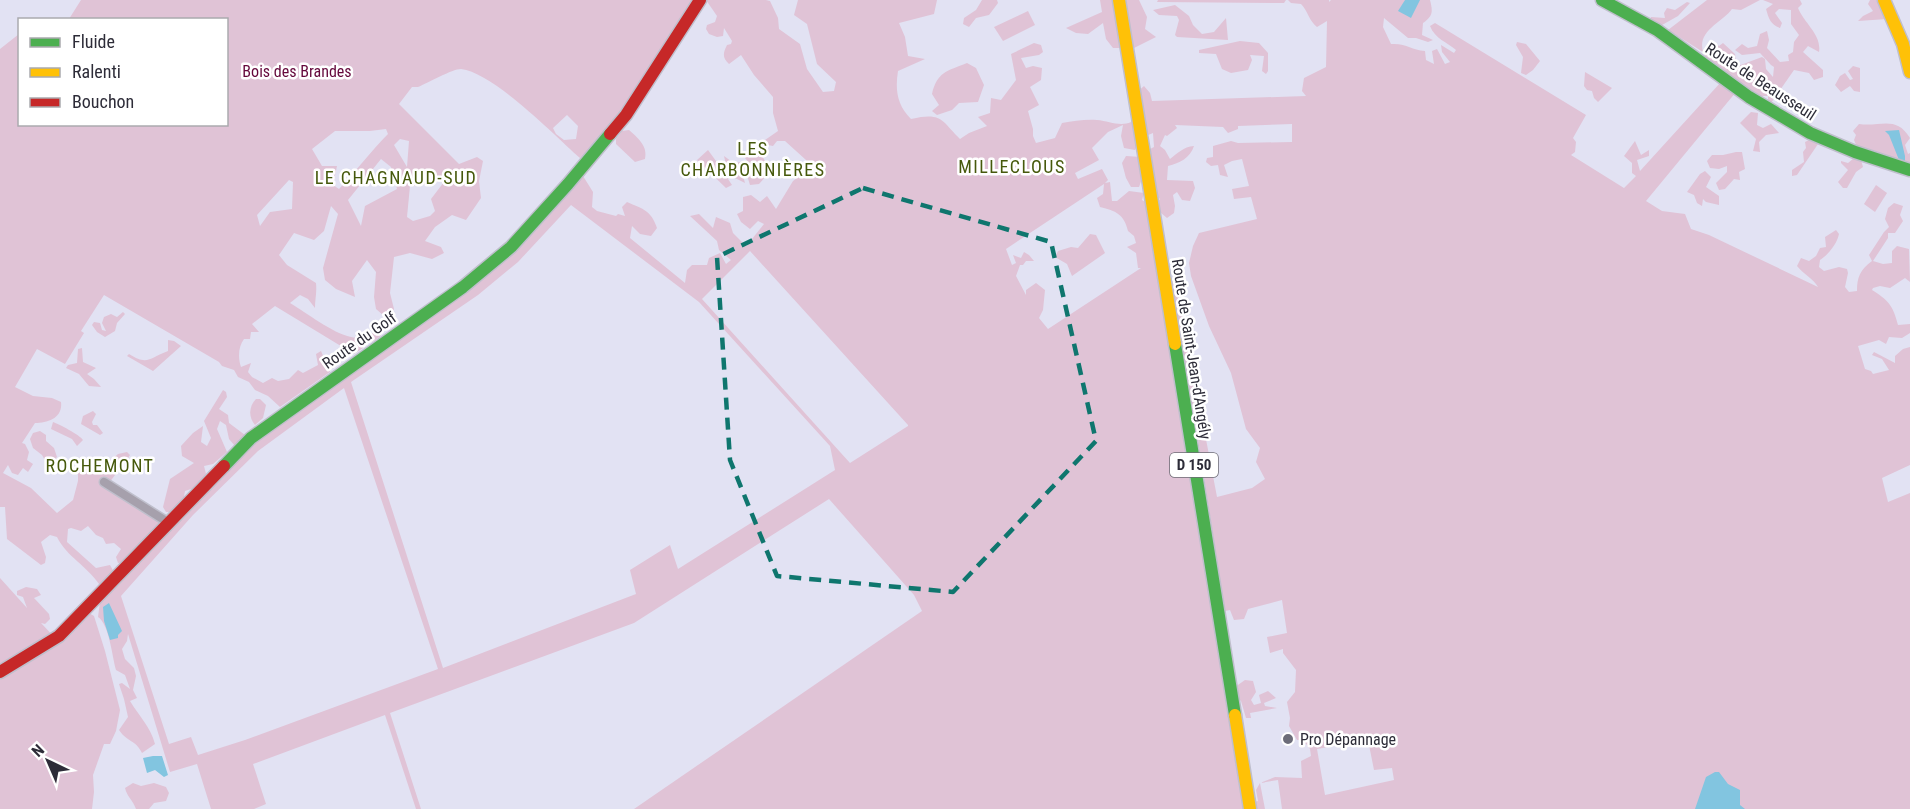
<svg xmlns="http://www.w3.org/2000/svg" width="1910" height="809" viewBox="0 0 1910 809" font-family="'Roboto Condensed',sans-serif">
  <rect width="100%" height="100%" fill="#e2e2f3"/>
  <g fill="#e0c3d6" fill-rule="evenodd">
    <path d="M81,0h619l-74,115 -46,43c-26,-23 -86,-85 -119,-89 -9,0 -33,14 -43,18h-6l-13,17 60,60 18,-7 6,4 -4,20 2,17 -15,22 -14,-5 -17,12 -10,14 16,6 3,6 -12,6 -22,-6 -16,4 -4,36 4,16 -4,8 -7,-2 -7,-6 -2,-12 2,-25 -9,-12 -15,21 3,16 -19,-8 -11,-9 -2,-12 15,-54 -7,-8 -7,25 -10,9 -20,-7 -15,22 8,10 29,18c1,9 -1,16 -1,25l-7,-9 -8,-4 -10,8c17,10 42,30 61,34 12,3 21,-7 32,-5 -3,7 -12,11 -19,12l-1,4 -9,6 -79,-48 -23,18 7,8h-8l-1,7h-6c-6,8 -6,19 -3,28l10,-4 -3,9 4,5 11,6 9,-5 6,3 11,-2 9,-9 5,3 15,-8 -2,-11 5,-3 9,21 -50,35 -12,-11 -13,-6 -6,-8 -11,-5 -4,-7 -12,-4 -3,-4 -115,-67 -23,36 3,2 -19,31 -28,-15 -22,38 18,9 19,2 9,4c2,16 -13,21 -26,21l-13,20 3,1 4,8 -2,8 6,4 -5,8 -5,-4 -5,7 -6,-2 -4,-8 -5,8 28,15 26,25 16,-13 5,-19v-18h15l6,8 19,-17 9,-2 3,3c-7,13 -18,20 -23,34l48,20 6,13 -1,7 -36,33 -6,1 -2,-6 5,-8 -7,-6 -8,1 -3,-6 -7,-3 -8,-9 -7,5 -10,-3 -3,1 -1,13 29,26 14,-3 5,9 -9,10h-7c-12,-18 -32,-27 -42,-47l-7,-2 -9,7 5,15 -1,6 -4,2 -34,-26 -2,-32h-5v-458l19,-15 1,90h206v-104l-157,-1zM567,115l11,11 -2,13 -12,1 -8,-6 -3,-6zM386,129l2,5c-17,17 -32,37 -49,55l-6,-4 4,-19h-15l-10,-17 23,-18h35zM400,139l9,2 -2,26 -13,-22zM381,159l10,8 6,22 -32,17 -4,20 -13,-26zM447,178l-16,21 4,12 -5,5 -17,5 -6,-4 3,-31 21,-2zM289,180l4,2 -1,27 -22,3 -10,14 -3,-11z"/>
    <path d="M706,0h60l4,1 8,17 1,11 21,15 7,25 16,23 11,-1 2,-9 -19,-18 -10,-40 -13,-9 4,-15h139l-3,14 -35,9 6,14 3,19 17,3 -27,12c-3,19 -1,34 13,48 31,-7 30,1 49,20l9,-6 18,-7 -9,-9 12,-4 1,-15 10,2 15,-20 -5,-26 23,-11 7,2 2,7 -4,3 -18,3 5,10 7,-2 9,2 -1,12 -11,7 9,18 -11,6 5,18v7l3,7 19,-5 7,-15c12,-2 24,-4 35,-3 12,1 23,7 34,2l3,-27 10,-9 6,7 2,8 154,-5 -4,-5 2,-13 22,-11 1,-46 -10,6c-8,-6 -9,-16 -16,-23l-10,-1 -3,-3h41v2l2,-2h99c3,12 3,16 -7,23l-1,12 11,5 -5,2 -12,-4h-8l-24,-20 -1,9 8,17c16,-1 20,6 34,7l1,9 8,4 -2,-13 5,-2 8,15 5,-2 -8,-10 -1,-7 13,8 2,-3c-9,-8 -21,-11 -26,-24l5,-3 151,92 -13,23 3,4 -1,10 -4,3 53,33 12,-12 -4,-3v-10l-8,-7 11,-15 6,14 8,-5v6l-12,4 3,11 81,-89 15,10 -90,109 16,10 23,3 6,15 18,6 109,52c-4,-8 -15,-13 -21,-21l4,-8 8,3 7,-5 4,-8 6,-1 -1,-10 11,-7 3,4c-2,10 -11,21 -19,26l-1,7 5,4 15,-4 8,2 1,4 -3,14 4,5 8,-1c0,-14 3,-21 15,-30l-3,-6 15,-23 5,-5 -4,-8 3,-11 6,-5 9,3 -3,9 3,6 -8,12h-7v5l-15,23 10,3 9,-1v-12l5,-5 12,3 1,33 -5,-4 -15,10 -10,-2 -7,2 -1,2c16,10 21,15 26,35l12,-1v9l-8,5 -13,-1 -3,7 -7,-4 -21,6 7,23 6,2 2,3 16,-4 -7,-11 -10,-4 2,-3 21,11v-7l8,-7 7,-2v118l-28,13 6,24 22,-9v316h-628l-4,-29 -18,3 5,26h-13l2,-7 4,-1 -2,-11 4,-7 15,-6 27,1 -1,-17 10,-5 -1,-7 -7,-9h-6l-8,-14 1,-8 -3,-16 8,-10 1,-22 -13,-17v-4l-13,4 -3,-16 20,-4 -5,-33 -34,9 -4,10 -10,1 -4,-10 -5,1 -27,-172 7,-5 12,63 35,-9 13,-9 -9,-17 4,-14 -14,-19 -15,-56 -22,-47 -18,-50 -2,-13 4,-17 6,-13 58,-14 -6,-22 -17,2 -2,-10 17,-3 -7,-27 -10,2 -8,4 4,12 -8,-2 -2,-10 -7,1 -5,-4 1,-4 6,-1v-11l18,-5 7,2 54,-1v-18l-54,2v3l-10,4 -5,-6 -48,-2 2,3 -10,8 -2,-1 -5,11 5,4 5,9c8,-6 13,-12 24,-13 -4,12 -14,17 -26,20l-1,14 26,1 2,7 -5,13 -8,-1 -5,-8 -4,3 2,11 -1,7 -7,5 -13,-11 6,-8 -8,-7 -6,-41 8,-4 -1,-14 -12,5 -6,12 -11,-2 -3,-12 2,-11 -15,7 -16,16 7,12 -24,13 3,6 24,-10 6,11 -3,3 5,-1 2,19h5l12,-10 15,2 -2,7 8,5 8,72 85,532h-609l288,-198 -8,-16 -85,-96 -195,124 -244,90 31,96h-5l-31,-94 -132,49 13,40 -12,5h-43l-14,-45 -27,8 -42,-138 -1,7 -5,8 3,10 9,9 2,8 -3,14 4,8 -7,3c9,15 20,25 25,43l-13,9c-7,-14 -14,-10 -23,-23l9,-13 -4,-18 -5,-15 3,-1 8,6 -5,-14 -9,-5c-4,-15 -7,-46 -18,-53l2,-15 161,-166 212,-149 42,-36 68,-75 10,16 -1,15 5,4 19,5 2,-2 7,2 -3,-9 5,-5c16,7 24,8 30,26l-6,8 -11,-2 -8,-8 -2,12 55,45 2,-13 5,-5h15l2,-7 11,-5 6,11 5,-4 -12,-10 -2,-9 -27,-25 9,-2 14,14 3,-11 14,6 3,10 13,13 2,-2 16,-20 -6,-3 -8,8 -9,-7 -4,-8 6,-3v-14l8,-2 9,7 7,-6 9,13 17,-28 16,-12 -3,-9 -21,-19h-8l-4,5 -5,-1 -3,-5 13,-9 -5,-18v-16l-19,-22 -13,-20 -12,9c-7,-6 -6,-11 -2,-19l4,-1 1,-3 -8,-13 -1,8 -6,1 -8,-3 -3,-5 1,-4 8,-3 2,-6zM1104,184l-1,10 -6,4 3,9c16,4 24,7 28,24l6,5 2,7 -9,4 9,6 2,15h3l-93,61 -9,-11 4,-8 2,-20 -9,-7 -10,7v5l-10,-19 4,-11h3l3,-4h8l-5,-6 -5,-3 -3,6 -8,-3 3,8 -4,2 -6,-16zM571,205l128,97 131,144 5,24 -157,99 -8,-24 -40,25 6,24 -193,74 -92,-286 127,-87 40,-33zM750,251l158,174v1l-58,37 -148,-164zM344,388l94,281 -193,71 -47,15 -7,-18 -22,7 -48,-148 72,-81 65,-64zM1368,740l6,30 18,-2 2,12 -69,15 -8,-46z"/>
    <path d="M982,0h15l1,3 -9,12 -13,3 -7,9 -6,-3 1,-6 12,-8z"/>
    <path d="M1100,0h39l8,17 -2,12 11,8 -22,11h-21l-7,-9 -3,-16 -15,11 -12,-1 -10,-5 36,-16z"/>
    <path d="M1158,0h128l-2,3 -127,-1z"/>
    <path d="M1707,0h53l-19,10 -9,-1c-10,14 -35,21 -29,43l7,2 4,-12 5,4 4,-3 12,11 1,8 -2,2 4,2 24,-9 3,2 1,10 7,8 1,-10 -3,-2 -11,-12 -18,2 -7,-5 7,-6 6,4 9,-2 3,-12 7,-3 2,9 -2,8 13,14 9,-1 -1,-6 5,-3 1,-10 5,-7 -8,-11v-14l-12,-1 -4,4 7,10 -2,5c-10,-4 -11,-9 -14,-19l7,-5 -10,-4h37l2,4 -4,4c6,15 24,27 21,44l-11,-6 -5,6 20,18v7l-9,3 -5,-7 -15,-3 -23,33h-3v-7h-11l-50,-37 -4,-7 -35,-22z"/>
    <path d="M1870,0h8l9,19 -29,2 5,-5 10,-5 -5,-7z"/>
    <path d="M1687,2l3,1 -12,13 -16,9 -12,-5 1,-3 14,1 -1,-5 3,-5 8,2z"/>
    <path d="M1175,5l14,11 4,9 9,9 12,-2 12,-14 2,22 -51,-3 -2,-2 4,-15 -2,-4 -18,-1 -6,-5z"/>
    <path d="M1028,11l7,14 -32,16 -9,-14z"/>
    <path d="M1240,41l19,2 9,10v18l-2,3 -4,-3 2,-15 -14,-1 2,5 -4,10 -17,3 -9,-4 -6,-15 -17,-1v-3z"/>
    <path d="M1517,42l9,2 14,17 -7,9 -7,5 -5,-2 2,-16 -7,-12z"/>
    <path d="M967,63l9,5 8,17 -6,17 -19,1 -7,7 -15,5 -5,-4 7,-6 -7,-11c5,-22 15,-23 35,-31z"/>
    <path d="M1853,66l7,2v24l-6,-1 -4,-5 -9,6 -6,-7 5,-9 5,-3 5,7 3,-1 -5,-8z"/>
    <path d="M1585,72l27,16 -14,14 -4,-4 -2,-7 -5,-1 -3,-4z"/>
    <path d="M1751,112l7,1 -1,12 6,3 8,-4 8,9 -13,2 -7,7 1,10 -7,-1 3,-12 -16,-16z"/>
    <path d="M1859,124c22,3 37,-9 51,14l-5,7 3,9 2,-1v13l-53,-19 -3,-7 2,-5 -3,-4z"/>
    <path d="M629,130c9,8 19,16 16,29l-10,3 -19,-18v-5l6,-8z"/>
    <path d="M1811,139l6,2 1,3 -21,31 -5,1v-6l12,-8 -1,-10 3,-4 -1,-6z"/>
    <path d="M708,150l16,22 3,-3 -3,-13 11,8 4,-2 6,3 6,6 2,-3 -8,-10 2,-3 15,1 7,11 -2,8 -8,9 -9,1 -4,-13 -3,4 2,7 -12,-6 -5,2 4,6 -6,3 -29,-28z"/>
    <path d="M1736,152h6l3,17 -6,3 1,8 -6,-1 -9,10 -6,1 -3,-7 11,-11v-6l-8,3 -9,-1 -3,-7 5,-6h11z"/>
    <path d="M1126,156l15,1 2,19 -4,11h-8l-5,-9 -4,-15z"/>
    <path d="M1854,158l7,2 2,7 -7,5 -9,16h-4l-5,-6 10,-12 -7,-7v-2l7,2z"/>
    <path d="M1705,171l6,6 -5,10 13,9v9l-13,-3 -3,-3 -1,7 -5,-3 -3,-8 -7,-3 13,-18z"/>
    <path d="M1876,185l11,8 -12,19 -11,-8z"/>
    <path d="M1090,234l6,1 9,18 -33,23 -5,-12 -12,-7 3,-6 13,-4 7,1z"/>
    <path d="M1176,280l12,65 3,1 2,6 -3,6 13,68 -6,2 -6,-23 -20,-123z"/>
    <path d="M123,312l2,2 -8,9 -2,8 -10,6 -8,-5 -5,-7 2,-3 6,1 2,7 4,1 -4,-8 2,-6 7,-3 6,3z"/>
    <path d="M168,340l6,1 7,5 -28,25 -26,-15 2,-2c19,12 20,4 39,-3z"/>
    <path d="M82,348l1,14 13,6 -9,6 7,5 7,8 -12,-1 -10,-12 -13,-6 2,-3 9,-2 1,-14z"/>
    <path d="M223,390l3,2 1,5 -8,12 9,6 1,8 16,12 -10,11 -6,-7 -3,-14 -6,-4 -3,8 10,23 -14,12 -9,2 2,8 -12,14 -9,3 -2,11 -10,10h-7l-3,-5 7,-28 24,-16 -12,-7 -1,-10 12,-13 10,-7 -2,16 6,4 4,-8 -7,-17z"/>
    <path d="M256,399h4l6,6 -3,13 -8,7c-7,-8 -6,-19 1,-26z"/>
    <path d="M93,411l3,3 -4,8 1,3h4l6,8 -3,2 -19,-11 2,-8z"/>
    <path d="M53,422c6,2 27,13 30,18l-6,6 -5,-7 -21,-10z"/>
    <path d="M40,431l6,4v6l8,7 3,9 -7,7 -4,-2 -4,-7 -9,-7 -3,-9 3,-6z"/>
    <path d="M0,578l27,30 -4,-11 -6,-2v-4l9,-4 11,2 4,6 -7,3 15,16 1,5 -5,5 -4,-1 15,16 33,-26 5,3 11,35 15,59 -4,21 -6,13h-6l-11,31 1,17 -2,17h-92z"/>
    <path d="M1245,680l8,1 3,11 -5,8 3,5 7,-2 -2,-8 9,-4 8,7 -12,5 1,3 12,2 -27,5 1,5h-5l-5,-17 -7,-6 1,-8z"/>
    <path d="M133,783l8,3 13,-3 12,4 3,6 -3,8 -12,2 -5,6h-13c-3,-9 -9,-12 -11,-21z"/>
  </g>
  <g fill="#82c5e0">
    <path d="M1405,0h15l-9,18 -13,-7z"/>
    <path d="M1899,130l6,26v5l-6,-1 -10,-25 -4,-4z"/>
    <path d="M109,603l13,28 -4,4v3l-8,2 -6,-19 -1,-14z"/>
    <path d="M153,756h9l6,19 -4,2 -9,-7 -8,3 -4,-15z"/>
    <path d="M1715,772h4l9,12 12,6v15l5,4h-50l11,-32z"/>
  </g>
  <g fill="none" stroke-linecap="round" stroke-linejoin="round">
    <g stroke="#bfbfcc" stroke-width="11">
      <path id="street" d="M104,482l65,41"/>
    </g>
    <g stroke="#bfbfcc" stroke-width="15">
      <g id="fast">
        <path d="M1602,0l55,30 92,67 61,36 45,19 55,18"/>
        <path d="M1175,344l60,371"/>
        <path d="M224,466l27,-28 212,-151 48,-40 57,-63 42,-50"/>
      </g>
    </g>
    <g stroke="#bfbfcc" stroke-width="15">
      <g id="slow">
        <path d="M1119,0l56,344"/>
        <path d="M1884,0l19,44 7,28"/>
        <path d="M1235,715l15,94"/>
      </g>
    </g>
    <g stroke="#bfbfcc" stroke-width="15">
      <g id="jam">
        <path d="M610,134l16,-19 74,-115"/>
        <path d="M0,672l59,-36 165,-170"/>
      </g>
    </g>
    <use href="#street" stroke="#a6a0ac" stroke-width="8"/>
    <use href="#fast" stroke="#4caf50" stroke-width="12"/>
    <use href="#slow" stroke="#ffc107" stroke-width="12"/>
    <use href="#jam" stroke="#c62828" stroke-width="12"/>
  </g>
  <path fill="none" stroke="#0f766e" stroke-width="4.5" stroke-dasharray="12 8" stroke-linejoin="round" d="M863,188l188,54 45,199 -143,151 -176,-16 -47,-116 -13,-203z"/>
  <circle fill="#6c6c79" stroke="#fff" stroke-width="2" cx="1288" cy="739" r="6"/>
  <g text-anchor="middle" stroke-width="5" stroke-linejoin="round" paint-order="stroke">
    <rect fill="#fff" stroke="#6c6b74" stroke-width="1.5" x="1170" y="453" width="48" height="24" rx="4.5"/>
    <g font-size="15" font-weight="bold" fill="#2d2c38">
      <text x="1194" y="470">D 150</text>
    </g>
    <g font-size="16" fill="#64073b" stroke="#fff">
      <text x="297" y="77">Bois des Brandes</text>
    </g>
    <g font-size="16" fill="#2d2c38" stroke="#fff">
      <text transform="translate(1761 81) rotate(33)" y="6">Route de Beausseuil</text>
      <text transform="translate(359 340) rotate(-35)" y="6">Route du Golf</text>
      <text transform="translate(1192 349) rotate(81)" y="6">Route de Saint-Jean-d'Angély</text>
    </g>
    <g font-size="16" fill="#2d2c38" stroke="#fff" text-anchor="start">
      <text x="1300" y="745">Pro Dépannage</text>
    </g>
    <g font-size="18" letter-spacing="1.5" fill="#46590c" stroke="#fff">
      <text x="753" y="155">LES<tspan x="753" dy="21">CHARBONNIÈRES</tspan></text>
      <text x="1012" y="173">MILLECLOUS</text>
      <text x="396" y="184">LE CHAGNAUD-SUD</text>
      <text x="100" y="472">ROCHEMONT</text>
    </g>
  </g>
  <rect x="18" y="18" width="210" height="108" fill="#ffffff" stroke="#ababaf" stroke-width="1.5"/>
  <rect x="30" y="38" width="30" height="9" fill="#4caf50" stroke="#ababaf" stroke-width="1.5"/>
  <text x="72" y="48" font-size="18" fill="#2d2c38">Fluide</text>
  <rect x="30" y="68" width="30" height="9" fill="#ffc107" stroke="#ababaf" stroke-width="1.5"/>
  <text x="72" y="78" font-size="18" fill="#2d2c38">Ralenti</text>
  <rect x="30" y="98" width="30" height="9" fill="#c62828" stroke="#ababaf" stroke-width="1.5"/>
  <text x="72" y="108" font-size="18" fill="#2d2c38">Bouchon</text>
  <g transform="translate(48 761) rotate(316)" stroke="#ffffff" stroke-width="4.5" paint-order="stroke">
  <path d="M0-4.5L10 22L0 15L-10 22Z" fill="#2d2c38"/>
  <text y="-9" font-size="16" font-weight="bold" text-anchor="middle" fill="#2d2c38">N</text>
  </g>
</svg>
